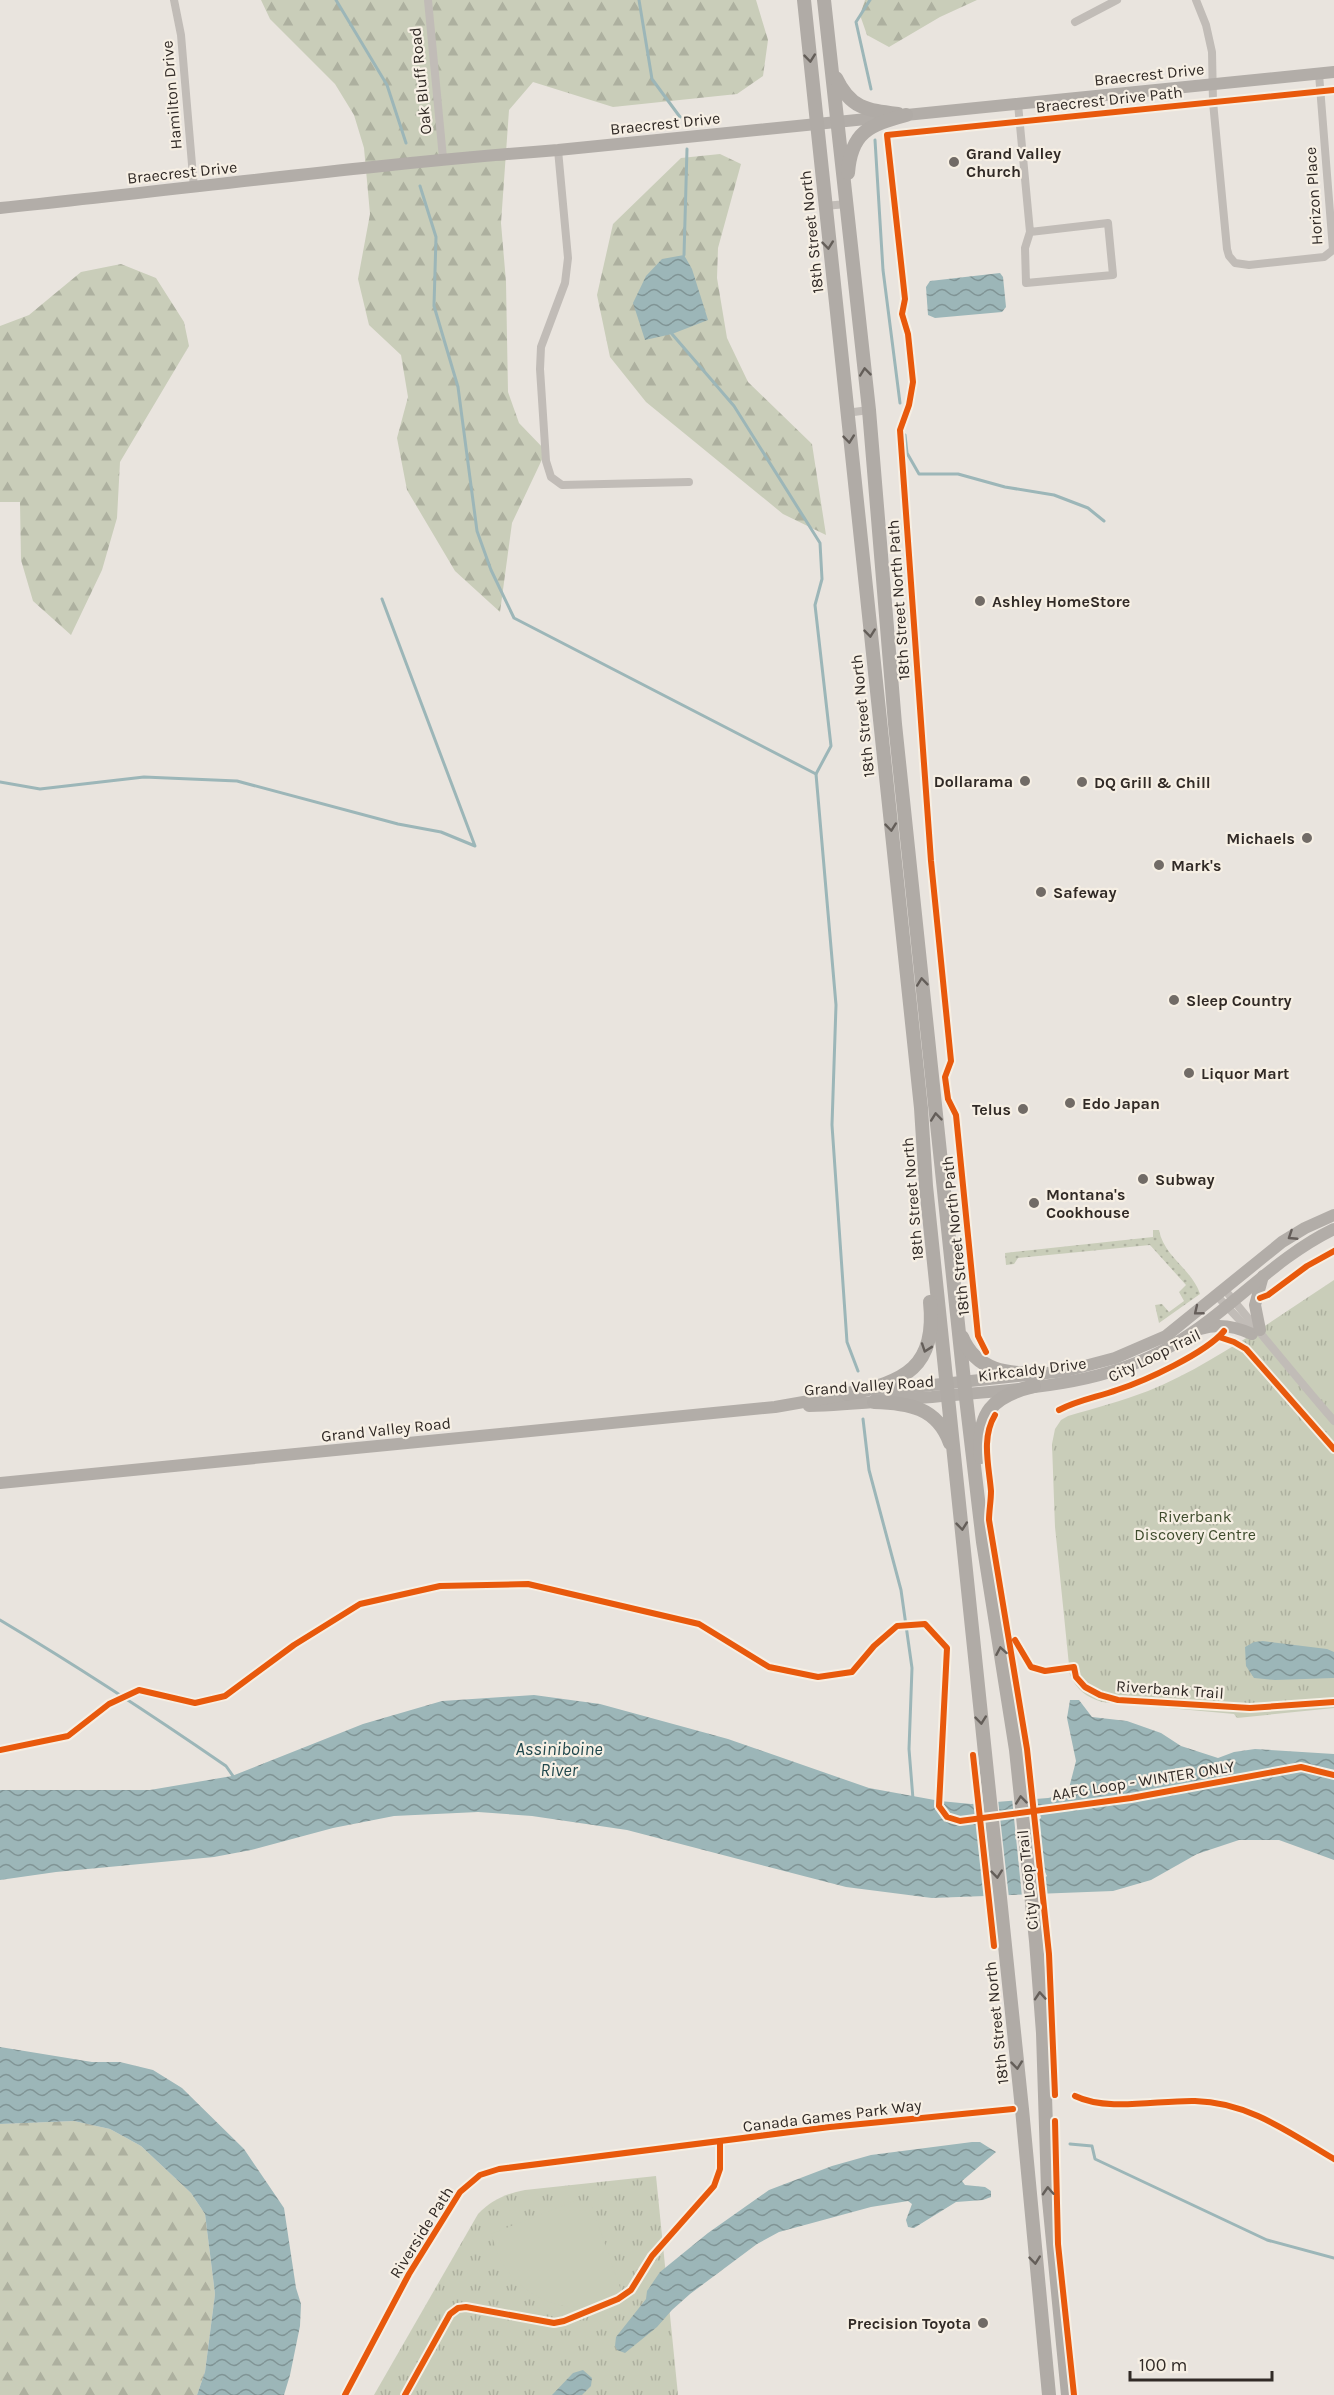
<svg xmlns="http://www.w3.org/2000/svg" width="1334" height="2395" viewBox="0 0 1334 2395" font-family="Karla,sans-serif">
  <defs>
    <pattern id="grass-dots" width="8" height="8" patternUnits="userSpaceOnUse" patternTransform="scale(1.5)"><rect width="8" height="8" fill="#c9cdb9"/><path d="M2 2h.1M6 6h.1" fill="none" stroke="#adb09f" stroke-width="1.8" stroke-linecap="round"/></pattern>
    <pattern id="forest-firs" width="22" height="20" patternUnits="userSpaceOnUse" patternTransform="scale(1.5)"><rect width="22" height="20" fill="#c9cdb9"/><path d="M5 1l3.5 6h-7zM16 11l3.5 6h-7z" fill="#adb09f"/></pattern>
    <pattern id="park-tufts" width="24" height="20" patternUnits="userSpaceOnUse" patternTransform="scale(1.5)"><rect width="24" height="20" fill="#c9cdb9"/><path d="M3 7l-1-3M5 7V3M7 7l1-3M15 17l-1-3M17 17v-4M19 17l1-3" fill="none" stroke="#adb09f"/></pattern>
    <pattern id="water-waves" width="16" height="10" patternUnits="userSpaceOnUse" patternTransform="scale(1.5)"><rect width="16" height="10" fill="#9cb6b8"/><path d="M0 5q4-4 8 0t8 0" fill="none" stroke="#809495"/></pattern>
  </defs>
  <rect width="100%" height="100%" fill="#e9e4de"/>
  <path fill="url(#grass-dots)" d="M1153,1230h6c5,27 33,39 41,64l-41,29 -4,-18 7,-1 7,8 15,-11 -5,-9 7,-7 -36,-40 -132,13 -4,6 -8,1 -1,-12 148,-16z"/>
  <g fill="url(#forest-firs)">
    <path d="M261,0h495l12,40 -5,36 -26,18 -124,13 -80,-25 -24,28 -8,113 5,59 2,110 11,31 27,28 -34,72 -12,89 -45,-41 -48,-81 -10,-52 11,-41 -7,-42 -32,-30 -11,-46 12,-65 -6,-66 -10,-33 -19,-31 -65,-65z"/>
    <path d="M865,0h112l-37,17 -51,30 -22,-12 -7,-20z"/>
    <path d="M720,154l21,10 -23,84 -1,30 10,60 21,44 64,62 14,91 -43,-21 -137,-112 -36,-45 -13,-62 16,-71 68,-66z"/>
    <path d="M121,264l35,14 28,44 5,24 -69,116 -3,56 -15,52 -31,65 -38,-34 -12,-41 -1,-58h-20v-176l29,-11 52,-43z"/>
    <path d="M74,2121l36,8 31,17 50,47 14,21 10,80 -10,78 -8,23h-197v-271z"/>
  </g>
  <g fill="url(#park-tufts)">
    <path d="M1334,1280v428l-97,10 -3,-4 -132,-12c-16,-5 -25,-12 -32,-27l-15,-148 -3,-83 3,-15 6,-9 7,-4c27,-8 54,-15 80,-25 62,-25 129,-74 186,-111z"/>
    <path d="M656,2176l22,219h-304l104,-181c14,-14 27,-20 47,-24z"/>
  </g>
  <path fill="#c9cdb9" d="M577,2200l14,4 31,89c-12,5 -23,11 -35,13 -32,6 -68,-15 -84,-42 -6,-9 -8,-20 -12,-30z"/>
  <g fill="url(#water-waves)">
    <path d="M684,255l8,14 16,51 -36,14 -27,6 -12,-37 13,-27 16,-17z"/>
    <path d="M1000,273l3,4 3,30 -4,5 -67,6 -7,-3 -2,-28 4,-6z"/>
    <path d="M1263,1641l64,8 7,3v26l-59,2 -21,-2 -8,-12 -1,-19 9,-5z"/>
    <path d="M534,1695l66,9 128,35 141,49 71,13 31,3 77,-6 15,-3 5,-3 8,-31 -9,-43 3,-18h9l13,17 35,4 34,12 20,13 37,12 16,-6 21,-3 79,5v106l-55,-20h-40l-42,14 -46,26 -38,11 -181,7 -86,-11 -219,-57 -95,-14 -54,-4 -84,4 -61,12 -82,22 -37,7 -158,15 -56,8v-90h150l82,-14 131,-52 79,-23z"/>
    <path d="M0,2047l92,15h28l33,8 29,18 62,61 40,59 12,80 5,16 -1,22 -10,49 -6,20h-87l8,-23 10,-78 -10,-80 -14,-21 -50,-47 -31,-17 -36,-8 -74,3z"/>
    <path d="M972,2142h8l16,10 -34,29 3,4 20,2 6,4v6l-8,3 -27,2 -42,26 -6,-1 -2,-7 6,-16 -4,-3 -37,6 -92,25 -22,12 -67,50 -18,16 -15,17 -32,26 -8,-3 -2,-4 1,-9 30,-38 1,-8 13,-19 48,-39 61,-43 63,-24 39,-11z"/>
    <path d="M583,2370l9,8 -1,8 -9,9h-30l21,-22z"/>
  </g>
  <g fill="#e9e4de">
    <path d="M1036,1796l5,22 -3,2 6,50 3,6 -3,2 2,18 -24,1 -10,-99z"/>
    <path d="M998,1799l11,99 -23,2 -2,-16 -2,-1 1,-7 -5,-50 -3,-6 2,-3 -2,-17z"/>
  </g>
  <g fill="none" stroke-linecap="round" stroke-linejoin="round">
    <g stroke="#9cb6b8" stroke-width="3">
      <path d="M336,0l51,85 19,58"/>
      <path d="M639,0l13,79 28,38"/>
      <path d="M870,0l-14,22 15,67"/>
      <path d="M875,140l8,130 17,133"/>
      <path d="M420,186l16,51 -2,69 24,81 19,144 14,39 23,48 302,156"/>
      <path d="M684,255l3,-106"/>
      <path d="M672,334l62,72 86,137 2,36 -7,26 16,141 -15,28 20,231 -4,120 15,217 11,29"/>
      <path d="M905,435l2,18 12,21h39l47,13 49,8 34,13 16,13"/>
      <path d="M0,782l40,7 104,-12 93,4 161,43 43,8 34,14 -93,-247"/>
      <path d="M863,1419l6,51 32,120 11,78 -3,81 4,50"/>
      <path d="M0,1620c77,46 152,95 226,146l7,10"/>
      <path d="M1070,2144l22,2 3,13 172,81 67,18"/>
    </g>
    <g stroke="#c1bcb7" stroke-width="8">
      <path d="M174,0l7,35 13,153"/>
      <path d="M428,0l15,158"/>
      <path d="M1196,0l10,25 6,27 1,50 14,147 2,7 6,7 14,2 75,-8 9,-7 -14,-176"/>
      <path d="M1075,22l42,-22"/>
      <path d="M1018,104l12,128 -5,16 1,35 87,-8 -5,-52 -78,9"/>
      <path d="M558,150l10,108 -3,25 -24,64 -1,22 6,92 5,16 11,8 127,-3"/>
      <path d="M824,206l23,-2"/>
      <path d="M846,413l23,-3"/>
      <path d="M1225,1290c36,44 72,88 109,131"/>
      <path d="M1217,1296l32,34"/>
    </g>
    <g stroke="#b2ada8" stroke-width="12">
      <path d="M0,208c186,-19 372,-44 558,-58l776,-78"/>
      <path d="M1200,1329c18,-6 35,-3 52,5"/>
      <path d="M1260,1330l-5,-25 8,-29"/>
      <path d="M875,1391l191,-20 49,-13 51,-22 116,-94 23,-14 29,-13"/>
      <path d="M809,1406c41,-1 82,-6 123,-9 82,-8 167,-9 239,-51 59,-34 101,-87 163,-117"/>
      <path d="M0,1483l775,-76 80,-14"/>
    </g>
    <g stroke="#b0aba6" stroke-width="14">
      <path d="M804,0l117,1108 5,78 96,923 27,286"/>
      <path d="M824,0l45,410 26,314 69,657 19,161 33,208 20,191 7,92 5,157 20,205"/>
      <path d="M836,78c14,30 30,32 62,36"/>
      <path d="M848,173c3,-41 21,-48 58,-58"/>
      <path d="M962,1337c14,34 46,37 78,37"/>
      <path d="M847,1394c58,-12 90,-27 83,-92"/>
      <path d="M874,1402c34,1 63,5 76,41"/>
      <path d="M981,1457c-4,-44 11,-61 53,-71"/>
    </g>
    <g stroke="#f6efe4" stroke-width="10">
      <g id="cycleway">
        <path d="M1260,1298l8,-3 39,-29 27,-15"/>
        <path d="M1219,1337l15,5 12,7 88,100"/>
        <path d="M986,1352l-8,-16 -22,-221 -8,-16 -3,-22 6,-16 -20,-200 -31,-431 9,-25 4,-23 -5,-48 -6,-20 3,-15 -18,-164 447,-45"/>
        <path d="M1059,1410c19,-10 39,-13 58,-20 28,-9 89,-37 107,-59"/>
        <path d="M995,1415c-14,23 -6,51 -4,76 0,10 -2,20 -2,29l38,229 22,205 6,141"/>
        <path d="M1015,1640l16,27 14,4 29,-4 2,10 9,10 15,8 18,5 132,8 84,-6"/>
        <path d="M0,1750l68,-14 41,-32 30,-14 56,13 30,-7 69,-51 66,-41 80,-18 88,-2 171,40 70,43 49,10 34,-5 22,-26 23,-20 28,-2 22,24 -8,158 8,11 13,4 171,-23 170,-31 33,8"/>
        <path d="M973,1755l21,191"/>
        <path d="M1075,2096c33,16 83,4 120,5 53,1 95,32 139,58"/>
        <path d="M1055,2121l3,123 16,151"/>
        <path d="M345,2395l64,-121 51,-82 20,-17 19,-6 331,-42 183,-18"/>
        <path d="M405,2395l45,-81 8,-6 8,-1 88,16 10,-2 54,-22 13,-9 21,-34 62,-70 6,-17v-27"/>
      </g>
    </g>
    <use href="#cycleway" stroke="#e8590c" stroke-width="6"/>
  </g>
  <defs><path id="oneway-chevron" d="M-2-3.5L2.5 0L-2 3.5" fill="none" stroke-width="1.6" stroke-linecap="round" stroke-linejoin="round" transform="scale(1.5)"/></defs>
  <g stroke="#645e59">
    <use href="#oneway-chevron" transform="translate(810 58) rotate(84)"/>
    <use href="#oneway-chevron" transform="translate(828 245) rotate(84)"/>
    <use href="#oneway-chevron" transform="translate(865 372) rotate(-96)"/>
    <use href="#oneway-chevron" transform="translate(849 439) rotate(84)"/>
    <use href="#oneway-chevron" transform="translate(870 633) rotate(84)"/>
    <use href="#oneway-chevron" transform="translate(891 827) rotate(84)"/>
    <use href="#oneway-chevron" transform="translate(922 982) rotate(-96)"/>
    <use href="#oneway-chevron" transform="translate(936 1117) rotate(-96)"/>
    <use href="#oneway-chevron" transform="translate(926 1348) rotate(109)"/>
    <use href="#oneway-chevron" transform="translate(962 1526) rotate(84)"/>
    <use href="#oneway-chevron" transform="translate(1001 1651) rotate(-100)"/>
    <use href="#oneway-chevron" transform="translate(981 1720) rotate(84)"/>
    <use href="#oneway-chevron" transform="translate(1021 1800) rotate(-96)"/>
    <use href="#oneway-chevron" transform="translate(997 1874) rotate(84)"/>
    <use href="#oneway-chevron" transform="translate(1040 1996) rotate(-94)"/>
    <use href="#oneway-chevron" transform="translate(1017 2065) rotate(84)"/>
    <use href="#oneway-chevron" transform="translate(1048 2191) rotate(-93)"/>
    <use href="#oneway-chevron" transform="translate(1035 2260) rotate(84)"/>
  </g>
  <g stroke="#655e5a">
    <use href="#oneway-chevron" transform="translate(1292 1236) rotate(147)"/>
    <use href="#oneway-chevron" transform="translate(1198 1311) rotate(141)"/>
  </g>
  <g fill="#716b66" stroke="#f6efe4" stroke-width="2">
    <circle cx="954" cy="162" r="6"/>
    <circle cx="980" cy="601" r="6"/>
    <circle cx="1025" cy="781" r="6"/>
    <circle cx="1082" cy="782" r="6"/>
    <circle cx="1307" cy="838" r="6"/>
    <circle cx="1159" cy="865" r="6"/>
    <circle cx="1041" cy="892" r="6"/>
    <circle cx="1174" cy="1000" r="6"/>
    <circle cx="1189" cy="1073" r="6"/>
    <circle cx="1070" cy="1103" r="6"/>
    <circle cx="1023" cy="1109" r="6"/>
    <circle cx="1143" cy="1179" r="6"/>
    <circle cx="1034" cy="1203" r="6"/>
    <circle cx="983" cy="2323" r="6"/>
  </g>
  <g text-anchor="middle" stroke-width="4.5" stroke-linejoin="round" paint-order="stroke">
    <g font-size="16" fill="#312a26" stroke="#f6efe4">
      <text transform="translate(1149 74) rotate(-6)" y="6">Braecrest Drive</text>
      <text transform="translate(420 81) rotate(-96)" y="6">Oak Bluff Road</text>
      <text transform="translate(171 95) rotate(-95)" y="6">Hamilton Drive</text>
      <text transform="translate(1109 99) rotate(-6)" y="6">Braecrest Drive Path</text>
      <text transform="translate(665 123) rotate(-6)" y="6">Braecrest Drive</text>
      <text transform="translate(182 172) rotate(-6)" y="6">Braecrest Drive</text>
      <text transform="translate(1313 196) rotate(-94)" y="6">Horizon Place</text>
      <text transform="translate(811 232) rotate(-96)" y="6">18th Street North</text>
      <text transform="translate(898 600) rotate(-94)" y="6">18th Street North Path</text>
      <text transform="translate(862 716) rotate(-96)" y="6">18th Street North</text>
      <text transform="translate(912 1199) rotate(-95)" y="6">18th Street North</text>
      <text transform="translate(955 1236) rotate(-96)" y="6">18th Street North Path</text>
      <text transform="translate(1154 1355) rotate(-26)" y="6">City Loop Trail</text>
      <text transform="translate(1032 1369) rotate(-7)" y="6">Kirkcaldy Drive</text>
      <text transform="translate(869 1385) rotate(-4)" y="6">Grand Valley Road</text>
      <text transform="translate(386 1429) rotate(-6)" y="6">Grand Valley Road</text>
      <text transform="translate(1170 1689) rotate(4)" y="6">Riverbank Trail</text>
      <text transform="translate(1143 1780) rotate(-9)" y="6">AAFC Loop - WINTER ONLY</text>
      <text transform="translate(1027 1880) rotate(-96)" y="6">City Loop Trail</text>
      <text transform="translate(996 2023) rotate(-96)" y="6">18th Street North</text>
      <text transform="translate(832 2115) rotate(-7)" y="6">Canada Games Park Way</text>
      <text transform="translate(421 2232) rotate(-58)" y="6">Riverside Path</text>
    </g>
    <g font-size="16" font-weight="bold" fill="#312a26" stroke="#f6efe4" text-anchor="start">
      <text x="966" y="159">Grand Valley<tspan x="966" dy="18">Church</tspan></text>
      <text x="992" y="607">Ashley HomeStore</text>
      <text x="1013" y="787" text-anchor="end">Dollarama</text>
      <text x="1094" y="788">DQ Grill &amp; Chill</text>
      <text x="1295" y="844" text-anchor="end">Michaels</text>
      <text x="1171" y="871">Mark's</text>
      <text x="1053" y="898">Safeway</text>
      <text x="1186" y="1006">Sleep Country</text>
      <text x="1201" y="1079">Liquor Mart</text>
      <text x="1082" y="1109">Edo Japan</text>
      <text x="1011" y="1115" text-anchor="end">Telus</text>
      <text x="1155" y="1185">Subway</text>
      <text x="1046" y="1200">Montana's<tspan x="1046" dy="18">Cookhouse</tspan></text>
      <text x="971" y="2329" text-anchor="end">Precision Toyota</text>
    </g>
    <g font-size="16" fill="#3f4c2d" stroke="#f6efe4">
      <text x="1195" y="1522">Riverbank<tspan x="1195" dy="18">Discovery Centre</tspan></text>
    </g>
    <g font-size="18" font-style="italic" fill="#21484d" stroke="#f6efe4">
      <text x="559" y="1755">Assiniboine<tspan x="559" dy="21">River</tspan></text>
    </g>
  </g>
  <path d="M1130 2371v9h142v-9" fill="none" stroke="#312a26" stroke-width="3"/>
  <text x="1139" y="2371" font-size="18" fill="#312a26" stroke="#f6efe4" stroke-width="4.5" paint-order="stroke">100 m</text>
</svg>
